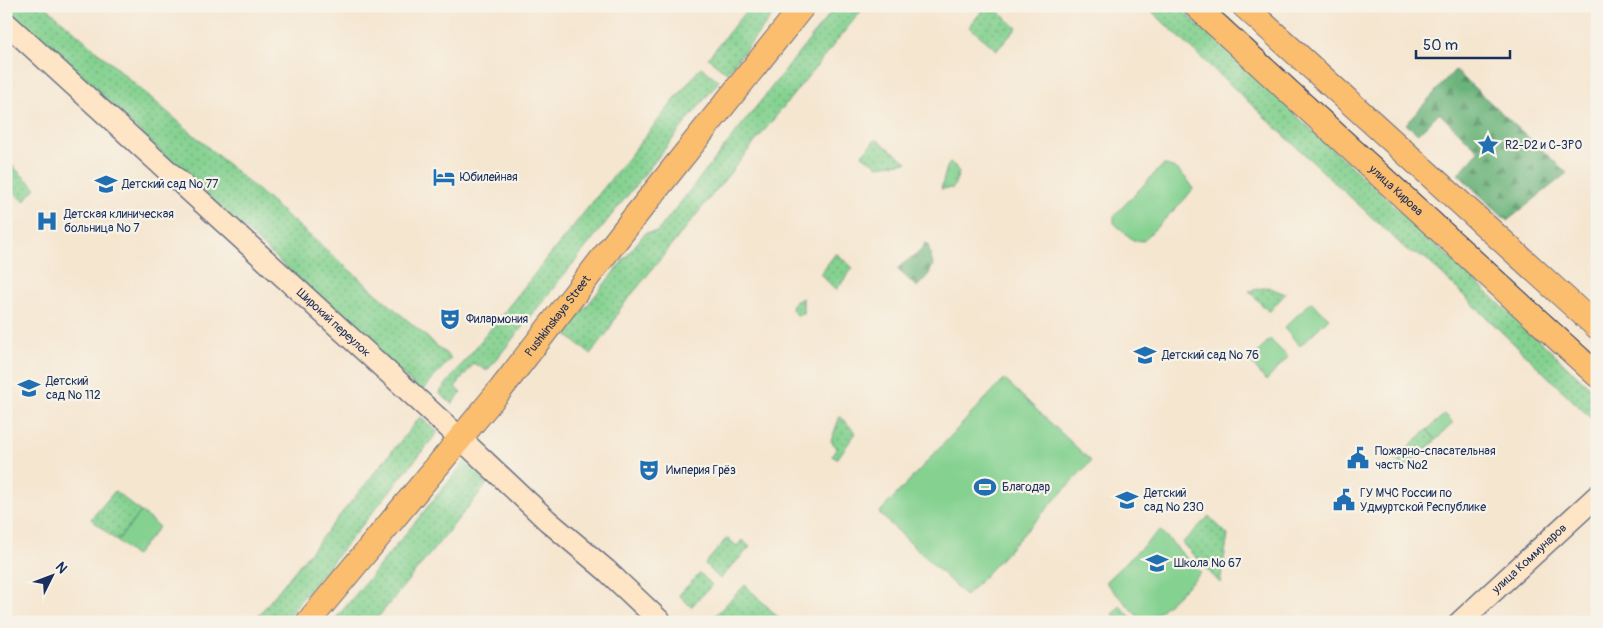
<svg xmlns="http://www.w3.org/2000/svg" width="1603" height="628" viewBox="0 0 1603 628" font-family="Pangolin,sans-serif">
  <defs>
    <pattern id="grass-dots" width="8" height="8" patternUnits="userSpaceOnUse" patternTransform="scale(1.25)"><rect width="8" height="8" fill="#84d190"/><path d="M2 2h.1M6 6h.1" fill="none" stroke="#6baa79" stroke-width="1.8" stroke-linecap="round"/></pattern>
    <pattern id="forest-firs" width="22" height="20" patternUnits="userSpaceOnUse" patternTransform="scale(1.25)"><rect width="22" height="20" fill="#6bb37a"/><path d="M5 1l3.5 6h-7zM16 11l3.5 6h-7z" fill="#579267"/></pattern>
    <pattern id="wetland-marsh" width="20" height="14" patternUnits="userSpaceOnUse" patternTransform="scale(1.25)"><rect width="20" height="14" fill="#84d190"/><path d="M1 5h8M5 5V1M11 12h8M15 12V8" fill="none" stroke="#6baa79"/></pattern>
  </defs>
  <rect width="100%" height="100%" fill="#f7f3e8"/>
  <filter id="ink" filterUnits="userSpaceOnUse"><feTurbulence type="fractalNoise" baseFrequency=".02" numOctaves="2"/><feDisplacementMap in="SourceGraphic" scale="10" xChannelSelector="R" yChannelSelector="G"/><feConvolveMatrix kernelMatrix="1 2 1 2 8 2 1 2 1" color-interpolation-filters="sRGB"/></filter>
  <filter id="wash" filterUnits="userSpaceOnUse"><feTurbulence type="fractalNoise" baseFrequency=".0096" numOctaves="4" result="noise"/><feDisplacementMap in="SourceGraphic" scale="20" xChannelSelector="R" yChannelSelector="G"/><feGaussianBlur stdDeviation="1.12" result="paint"/><feColorMatrix in="noise" values="0 0 0 0 0 0 0 0 0 0 0 0 0 0 0 0 0 1.4 0 .05"/><feComposite in="paint" operator="in"/></filter>
  <g filter="url(#wash)">
    <rect width="100%" height="100%" fill="#f5e6d0"/>
    <g fill="url(#grass-dots)" stroke="#508077">
      <path d="M6,6h39l406,352 -30,34 -415,-383z"/>
      <path d="M750,6h30l-53,67 -19,-15z"/>
      <path d="M836,6h29l-245,303 -12,23 -18,22 -22,-18 2,-9 75,-94 12,-1z"/>
      <path d="M986,6h6l25,22 -20,22 -28,-23z"/>
      <path d="M1146,6h32l419,388v27l-1,2 -171,-165 -17,-7z"/>
      <path d="M701,67l18,14 -232,290 -13,-8 -19,24 6,6 -9,11 -13,-11z"/>
      <path d="M876,139l31,23 -29,4 -16,-11z"/>
      <path d="M11,165l25,23 -12,13 -18,-16v-14z"/>
      <path d="M836,253l17,15 -17,22 -16,-16z"/>
      <path d="M1268,287l17,7 -16,18 -20,-21z"/>
      <path d="M803,298v16l-6,1 -5,-6 1,-6z"/>
      <path d="M840,416l16,17 -19,26 -5,-4 5,-7 -6,-7z"/>
      <path d="M420,417l18,15 -155,190h-30z"/>
      <path d="M1427,430l9,10 -32,29 -9,-10z"/>
      <path d="M468,458l24,20 -118,144h-41z"/>
      <path d="M115,491l26,21 -24,29 -26,-22z"/>
      <path d="M1209,516l19,19 -8,48 -38,-40z"/>
      <path d="M727,538l10,8 5,-6 8,7 -30,32 -15,-15z"/>
      <path d="M700,573l12,12 -21,22 -12,-12z"/>
      <path d="M745,585l38,37h-74z"/>
      <path d="M1120,606l16,16h-16l-8,-8z"/>
    </g>
    <g fill="url(#forest-firs)" stroke="#43716c">
      <path d="M1455,70l112,103 -60,48 -49,-47 21,-23 -40,-38 -21,21 -12,-10z"/>
      <path d="M925,242l3,3 5,20 -4,9 -12,13 -20,-18c8,-9 27,-16 28,-27z"/>
    </g>
    <path fill="url(#wetland-marsh)" stroke="#508077" d="M950,163l5,3 4,7 -6,15 -12,1 6,-22z"/>
    <g fill="#84d190" stroke="#508077">
      <path d="M1164,165c11,0 25,14 29,24l-9,11 -41,41 -10,-1 -19,-17v-7l44,-46z"/>
      <path d="M1311,302l18,16 -29,28 -16,-18z"/>
      <path d="M1270,339l18,18 -22,24 -16,-20z"/>
      <path d="M1004,379l87,82 -125,135 -87,-83z"/>
      <path d="M1445,414l8,9 -17,17 -9,-10z"/>
      <path d="M141,512l18,15 -24,29 -18,-15z"/>
      <path d="M1160,530l41,43 -52,49h-6l-38,-40z"/>
    </g>
  </g>
  <g filter="url(#ink)">
    <g fill="none" stroke-linecap="round" stroke-linejoin="round">
      <g stroke="#676f86" stroke-width="24">
        <g id="secondary">
          <path id="s1" d="M6,23l454,415 88,83 58,49 55,52"/>
          <path id="s2" d="M1460,622l137,-126"/>
        </g>
      </g>
      <g stroke="#676f86" stroke-width="26">
        <g id="primary">
          <path id="s3" d="M1196,6l401,369"/>
          <path d="M1244,6l353,321"/>
          <path id="s4" d="M308,622l193,-233 131,-169 171,-214"/>
        </g>
      </g>
      <use href="#secondary" stroke="#fde5c5" stroke-width="21"/>
      <use href="#primary" stroke="#fbbd6e" stroke-width="24"/>
      <path stroke="#1b2f5e" stroke-width="1" d="M1214,6l383,352"/>
    </g>
  </g>
  <defs>
    <g id="sight-bare" transform="scale(1.725)"><path d="M0-6L1.8-2.2L6-1.7L2.9 1.2L3.7 5.4L0 3.3L-3.7 5.4L-2.9 1.2L-6-1.7L-1.8-2.2Z" fill="#1f6fb2" stroke="#f7f3e8" stroke-width="2.5" paint-order="stroke"/></g>
    <g id="hotel-bare" transform="scale(1.725)"><path d="M-6-4.5h1.5V1H6V5H4.5V3h-9V5H-6ZM-4 0a1.8 1.8 0 1 1 3.6 0ZM.5 0V-2.5h3Q6-2.5 6 0Z" fill="#1f6fb2" stroke="#f7f3e8" stroke-width="2.5" paint-order="stroke"/></g>
    <g id="school-bare" transform="scale(1.725)"><path d="M0-5L7-2L0 1L-7-2ZM-4 1L0 2.5L4 1V4Q0 6-4 4Z" fill="#1f6fb2" stroke="#f7f3e8" stroke-width="2.5" paint-order="stroke"/></g>
    <g id="hospital-bare" transform="scale(1.725)"><path d="M-5-5h3v3.5h4V-5h3V5h-3V1.5h-4V5h-3Z" fill="#1f6fb2" stroke="#f7f3e8" stroke-width="2.5" paint-order="stroke"/></g>
    <g id="theatre-bare" transform="scale(1.725)"><path d="M-5-5.5Q0-4 5-5.5V0Q5 5 0 6Q-5 5-5 0ZM-3.3-2.5H-1v1.5H-3.3ZM1-2.5H3.3v1.5H1ZM-2.8 1Q0 5.5 2.8 1Z" fill="#1f6fb2" stroke="#f7f3e8" stroke-width="2.5" paint-order="stroke"/></g>
    <g id="civic-bare" transform="scale(1.725)"><path d="M-.6-6.5H3V-4.5H.6V-3L4-1V1h2V6H-6V1h2V-1L-.6-3ZM-1.2 2.5V6h2.4V2.5Z" fill="#1f6fb2" stroke="#f7f3e8" stroke-width="2.5" paint-order="stroke"/></g>
    <g id="stadium-bare" transform="scale(1.725)"><path d="M0-5a6.5 5 0 1 0 0 10a6.5 5 0 1 0 0-10ZM-3.5-1.8h7v3.6h-7Z" fill="#1f6fb2" stroke="#f7f3e8" stroke-width="2.5" paint-order="stroke"/></g>
  </defs>
  <g fill-rule="evenodd">
    <use href="#sight-bare" x="1488" y="145"/>
    <use href="#hotel-bare" x="444" y="177"/>
    <use href="#school-bare" x="106" y="184"/>
    <use href="#hospital-bare" x="47" y="221"/>
    <use href="#theatre-bare" x="450" y="319"/>
    <use href="#school-bare" x="1145" y="355"/>
    <use href="#school-bare" x="29" y="388"/>
    <use href="#civic-bare" x="1358" y="458"/>
    <use href="#theatre-bare" x="649" y="470"/>
    <use href="#stadium-bare" x="985" y="487"/>
    <use href="#school-bare" x="1127" y="500"/>
    <use href="#civic-bare" x="1344" y="500"/>
    <use href="#school-bare" x="1157" y="563"/>
  </g>
  <g text-anchor="middle" stroke-width="4.5" stroke-linejoin="round" paint-order="stroke">
    <g font-size="12" fill="#1b2f5e" stroke="#f7f3e8" text-anchor="start">
      <text x="1505" y="149">R2-D2 и C-3PO</text>
      <text x="460" y="181">Юбилейная</text>
      <text x="122" y="188">Детский сад № 77</text>
      <text x="64" y="218">Детская клиническая<tspan x="64" dy="14">больница № 7</tspan></text>
      <text x="466" y="323">Филармония</text>
      <text x="1162" y="359">Детский сад № 76</text>
      <text x="46" y="385">Детский<tspan x="46" dy="14">сад № 112</tspan></text>
      <text x="1375" y="455">Пожарно-спасательная<tspan x="1375" dy="14">часть №2</tspan></text>
      <text x="666" y="474">Империя Грёз</text>
      <text x="1002" y="491">Благодар</text>
      <text x="1144" y="497">Детский<tspan x="1144" dy="14">сад № 230</tspan></text>
      <text x="1360" y="497">ГУ МЧС России по<tspan x="1360" dy="14">Удмуртской Республике</tspan></text>
      <text x="1174" y="567">Школа № 67</text>
    </g>
    <g font-size="12" fill="#1b2f5e" stroke="#f7f3e8">
      <text dy="4" stroke="none"><textPath href="#s3" startOffset="272">улица Кирова</textPath></text>
      <text dy="4" stroke="none"><textPath href="#s4" startOffset="395">Pushkinskaya Street</textPath></text>
      <text dy="4" stroke="none"><textPath href="#s1" startOffset="444">Широкий переулок</textPath></text>
      <text dy="4" stroke="none"><textPath href="#s2" startOffset="94">улица Коммунаров</textPath></text>
    </g>
  </g>
  <rect width="1603" height="628" fill="none" stroke="#f7f3e8" stroke-width="25"/>
  <g transform="translate(52 576) rotate(48)" stroke="#f7f3e8" stroke-width="4" paint-order="stroke">
  <path d="M0-4L9 19L0 12L-9 19Z" fill="#1b2f5e"/>
  <text y="-8" font-size="14" font-weight="bold" text-anchor="middle" fill="#1b2f5e">N</text>
  </g>
  <path d="M1416 50v8h94v-8" fill="none" stroke="#1b2f5e" stroke-width="2.5"/>
  <text x="1423" y="50" font-size="15" fill="#1b2f5e" stroke="#f7f3e8" stroke-width="4" paint-order="stroke">50 m</text>
</svg>
